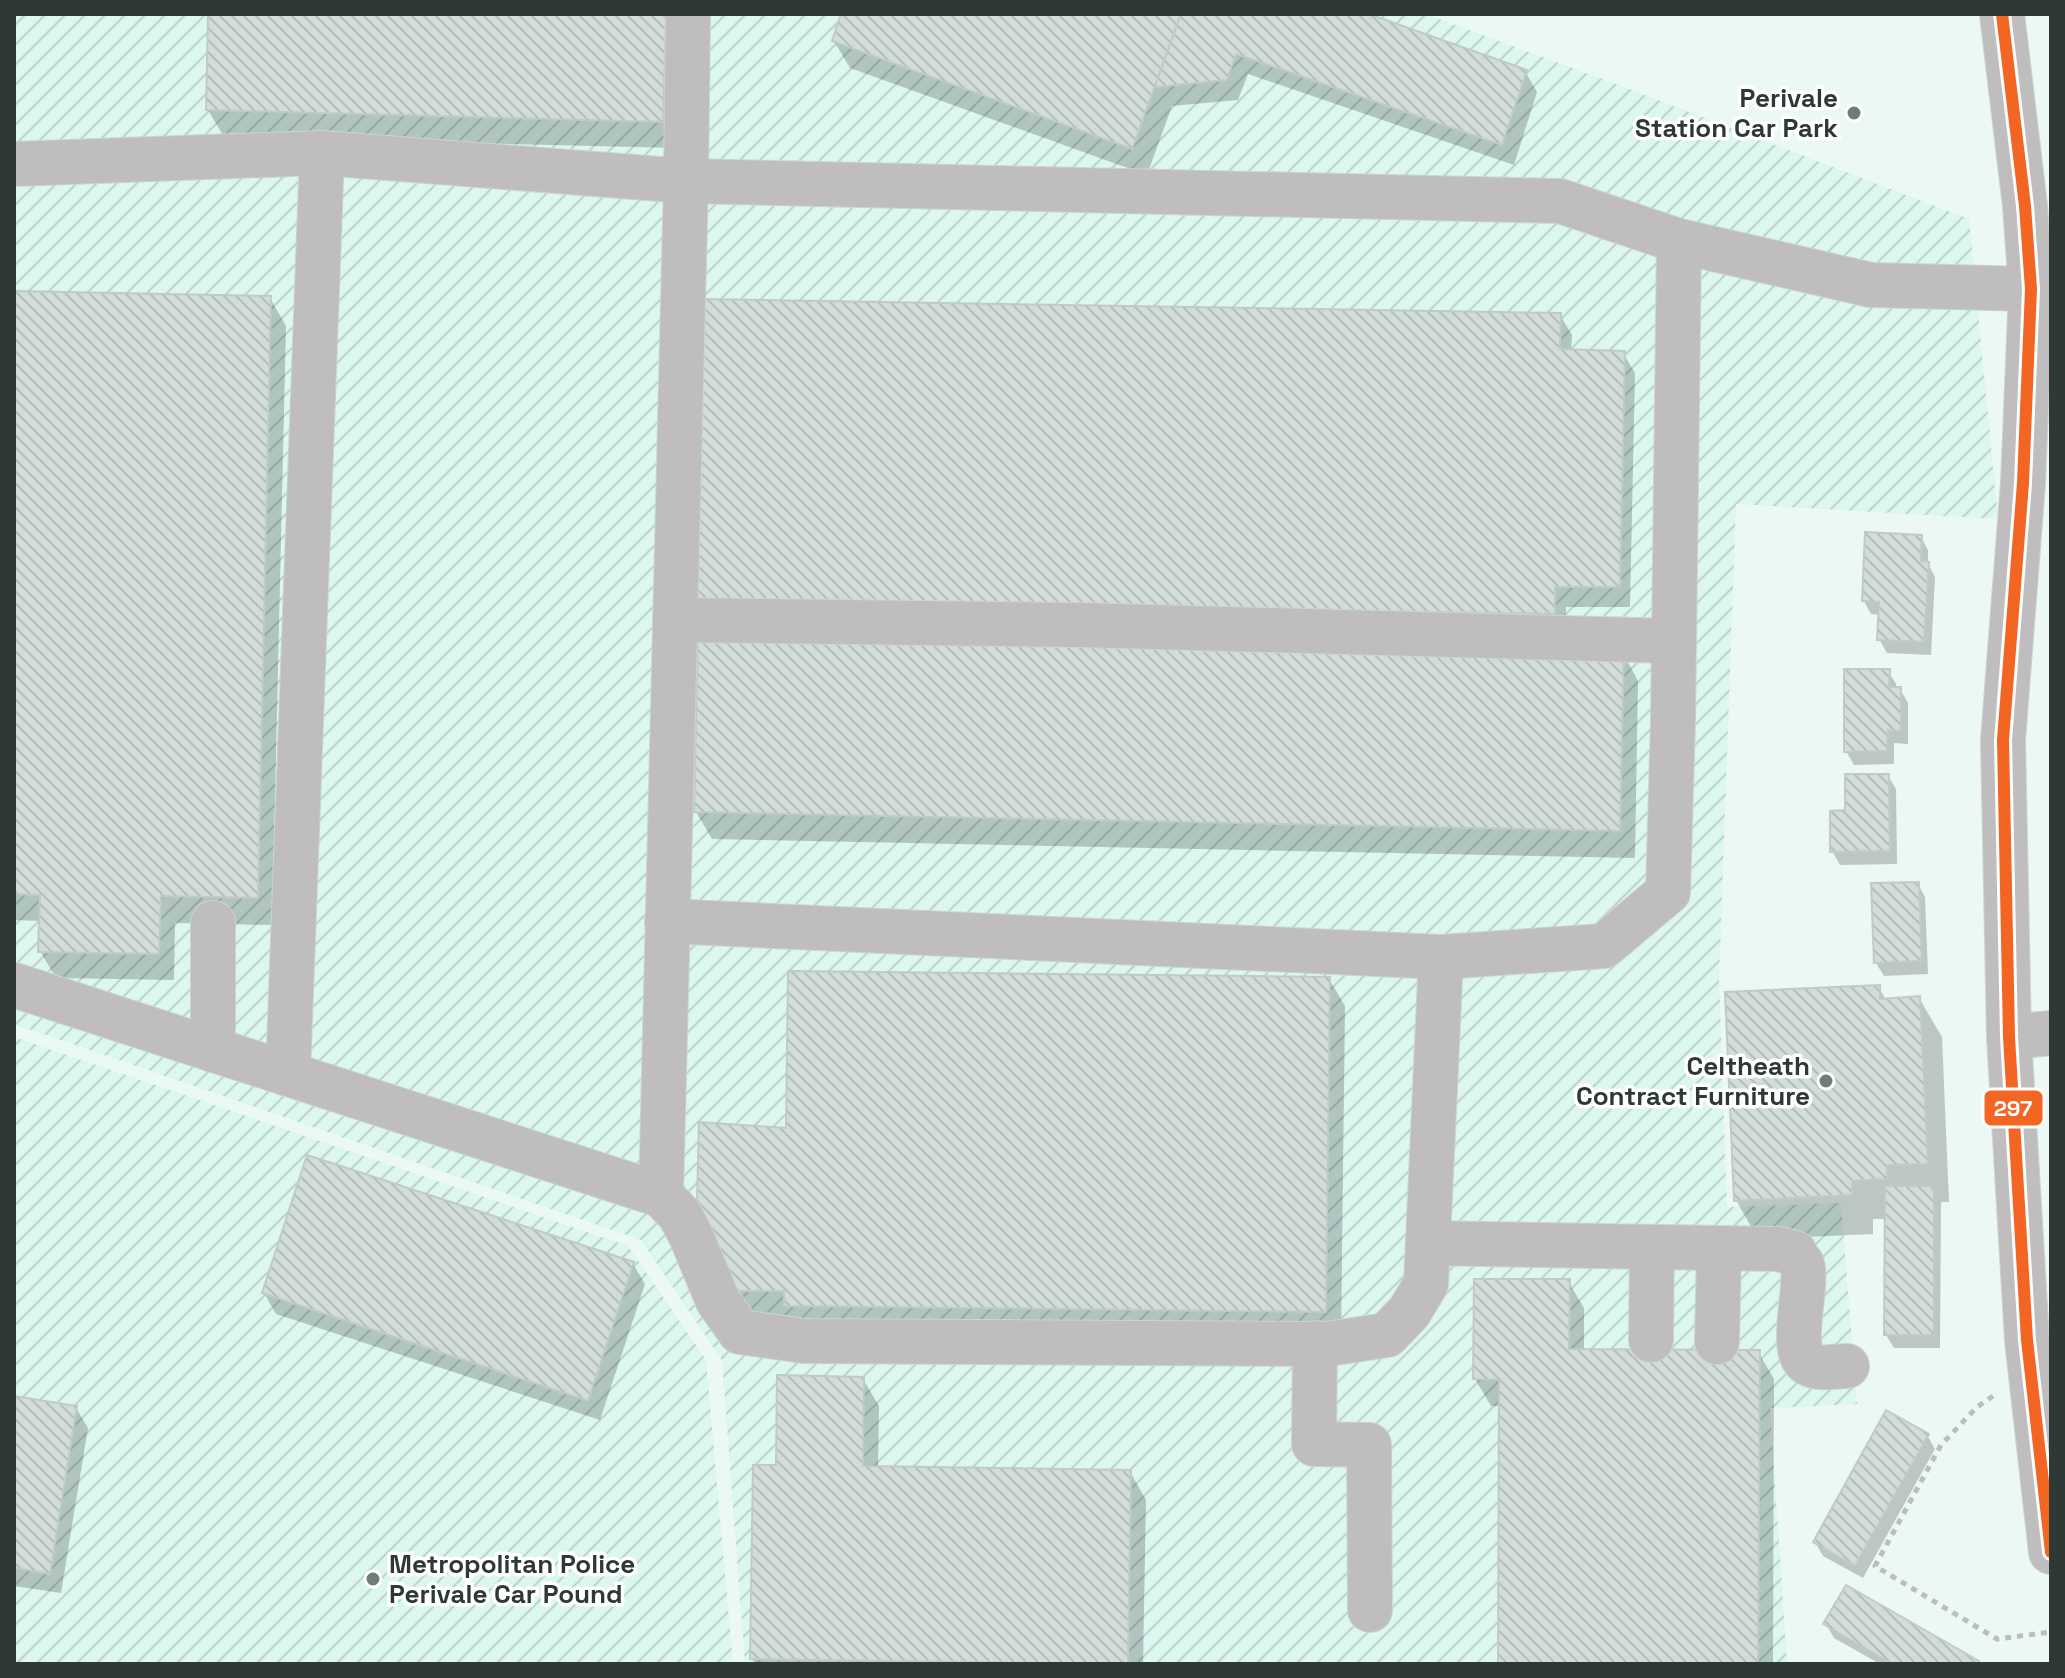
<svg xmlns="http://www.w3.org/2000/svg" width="2065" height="1678" viewBox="0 0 2065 1678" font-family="'Space Grotesk',sans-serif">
  <defs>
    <pattern id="industrial-furrows" width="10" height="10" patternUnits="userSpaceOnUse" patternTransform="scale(2)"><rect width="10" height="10" fill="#dcf6f0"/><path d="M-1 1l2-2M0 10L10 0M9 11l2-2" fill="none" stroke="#bdd4ce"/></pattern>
    <pattern id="building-back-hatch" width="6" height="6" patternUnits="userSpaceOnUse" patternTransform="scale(2)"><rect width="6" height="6" fill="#d2ddda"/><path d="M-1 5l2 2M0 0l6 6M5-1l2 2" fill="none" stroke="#b5bebc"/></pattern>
  </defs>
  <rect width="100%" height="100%" fill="#ecf8f5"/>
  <g fill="url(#industrial-furrows)">
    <path d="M14,14h1412l206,76 337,129 29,300 -262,-15 -17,476 8,227 114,-4 16,201 -87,4 17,256h-1042l-23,-304 -81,-120 -627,-216z"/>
    <path d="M14,1037l614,209 78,114 27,304h-719z"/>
  </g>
  <g fill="#0003">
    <path d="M210,14h471l-3,134 -454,-11 -16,-27z"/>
    <path d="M843,14h520l162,57 12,21 -23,73 -266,-91 -10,26 -66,6 -25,69 -297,-107 -16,-27z"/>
    <path d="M14,293l256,5 16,28 -14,599 -97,-2 -1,57 -118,-2 -16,-27 1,-30 -27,-1z"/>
    <path d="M1560,315l12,20 -1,16 52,2 12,20 -5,234h-64l-1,27 -857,-14z"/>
    <path d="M1921,537l7,13v14l7,13 -4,78 -44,-2 -8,-14 2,-24 -10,-1 -7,-13z"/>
    <path d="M1623,653l15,28 -3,177 -923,-19 -16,-27z"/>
    <path d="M1888,671l8,13v5h4l8,14v41l-14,-1v21l-40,1 -8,-14z"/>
    <path d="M1888,776l8,13 1,75 -57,1 -8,-14 15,-39z"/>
    <path d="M1918,884l7,13 3,77 -44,2 -8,-13z"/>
    <path d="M1329,979l16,27 -4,333 -587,-22 -16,-27 50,-160z"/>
    <path d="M1879,987l7,13 33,-2 23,39 7,165h-8l-1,146h-46l-8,-13v-116h-13v15l-115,5 -22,-39z"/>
    <path d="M633,1264l12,20 -45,136 -324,-106 -12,-21z"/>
    <path d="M1568,1281l16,27v43l174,1 16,27 -1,285h-273l1,-258h-10l-16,-27z"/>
    <path d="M863,1379l16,27 -1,62 252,4 16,28 -3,164h-388l-3,-6 26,-191z"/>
    <path d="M14,1398l62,10 12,20 -27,165 -47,-7z"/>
    <path d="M1927,1435l8,14 -72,129 -40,-22 -8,-14z"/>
    <path d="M1826,1624l151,38 1,2h-98l-46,-26z"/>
  </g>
  <g fill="url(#building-back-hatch)" stroke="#c0cbc8" stroke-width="2">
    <path d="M208,14h458l-3,108 -457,-12z"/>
    <path d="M841,14h340l-49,135 -300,-108z"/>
    <path d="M1181,14h188l158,56 -25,75 -266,-91 -9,26 -72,7z"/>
    <path d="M14,291l257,5 -13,602 -97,-2 -2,58 -121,-2 2,-57 -26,-1z"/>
    <path d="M698,299l863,14 -1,36 65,2 -5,236h-65v27l-861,-14z"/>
    <path d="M1865,532l57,3 -1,26 8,1 -5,80 -47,-2 2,-38 -17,-1z"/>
    <path d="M698,633l926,18 -4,180 -926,-19z"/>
    <path d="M1844,669h46l-1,18h12v44l-13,-1 -1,21 -43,1z"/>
    <path d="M1845,774h44l1,77 -60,1v-41l15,-1z"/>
    <path d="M1919,882l3,79 -48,2 -3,-80z"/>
    <path d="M788,971l542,6 -4,335 -542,-6v-15h-48l-39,-91 2,-78 87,6z"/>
    <path d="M1880,985v14l40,-3 8,168 -41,1v14l-35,2v14l-118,6 -9,-209z"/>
    <path d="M307,1155l327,107 -46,139 -326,-108z"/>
    <path d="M1885,1186h49v149h-50z"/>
    <path d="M1474,1279h96l-1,70 191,1 -2,314h-260l1,-284 -26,-1z"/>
    <path d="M777,1375l87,2 -1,89 268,4 -3,194 -378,-5 3,-194h23z"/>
    <path d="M14,1396l63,10 -27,168 -36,-6z"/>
    <path d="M1886,1410l43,24 -74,132 -42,-24z"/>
    <path d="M1846,1585l133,76 -2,3h-84l-70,-40z"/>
  </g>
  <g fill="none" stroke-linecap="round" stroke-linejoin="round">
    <g stroke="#cbd5d2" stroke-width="46">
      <g id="minor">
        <path d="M2002,14l23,192 6,83 -8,194 -20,257 6,297 18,303 24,212"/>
        <path d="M14,164l308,-11 364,28 874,20 119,40 192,44 160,4"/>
        <path d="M675,620l405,5 594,16"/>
        <path d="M667,921l774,36 163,-11 64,-54 5,-172 6,-479"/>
        <path d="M14,985l647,210 19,20 11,21 27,65 22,31 64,9 524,3 59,-9 22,-23 17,-28 15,-327"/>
        <path d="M2009,1037l42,-4"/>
        <path d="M213,1050v-127"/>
        <path d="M288,1074l34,-921"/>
        <path d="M661,1195l25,-1014 2,-167"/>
        <path d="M1428,1243l350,6 17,4c0,1 6,11 7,11 7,22 -15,89 7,100 10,6 26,2 38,2"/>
        <path d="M1651,1340l1,-93"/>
        <path d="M1717,1342l2,-94"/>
        <path d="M1315,1343l-1,101 55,1 1,165"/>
      </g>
    </g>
    <path stroke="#bcbdbd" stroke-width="5" stroke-dasharray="6 6" stroke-linecap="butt" d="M1993,1396l-16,11 -36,38 -66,121 122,73 54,-7"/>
    <use href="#minor" stroke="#bfbdbe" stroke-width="44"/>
    <g stroke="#fff" stroke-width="18">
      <path id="bus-1" d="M2002,14l23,192 6,83 -8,194 -20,257 6,297 18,303 24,212"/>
    </g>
    <use href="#bus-1" stroke="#f26522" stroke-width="12"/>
  </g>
  <g fill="#707c79" stroke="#fff" stroke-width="3">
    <circle cx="1854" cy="113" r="8"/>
    <circle cx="1826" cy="1081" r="8"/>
    <circle cx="373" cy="1579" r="8"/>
  </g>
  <g text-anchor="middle" stroke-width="7" stroke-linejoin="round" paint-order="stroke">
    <g font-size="26" font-weight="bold" fill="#2e3936" stroke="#fff" text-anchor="end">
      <text x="1838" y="107">Perivale<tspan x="1838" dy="30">Station Car Park</tspan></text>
      <text x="1810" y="1075">Celtheath<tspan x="1810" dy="30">Contract Furniture</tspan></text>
      <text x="389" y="1573" text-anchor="start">Metropolitan Police<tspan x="389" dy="30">Perivale Car Pound</tspan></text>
    </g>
  </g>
  <rect stroke="#fff" stroke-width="3" x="1983" y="1089" width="61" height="38" rx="8" fill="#f26522"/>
  <g font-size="22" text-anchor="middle" font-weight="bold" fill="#fff">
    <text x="2013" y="1116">297</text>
  </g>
  <rect width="2065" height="1678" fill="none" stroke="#2e3936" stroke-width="32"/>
</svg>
